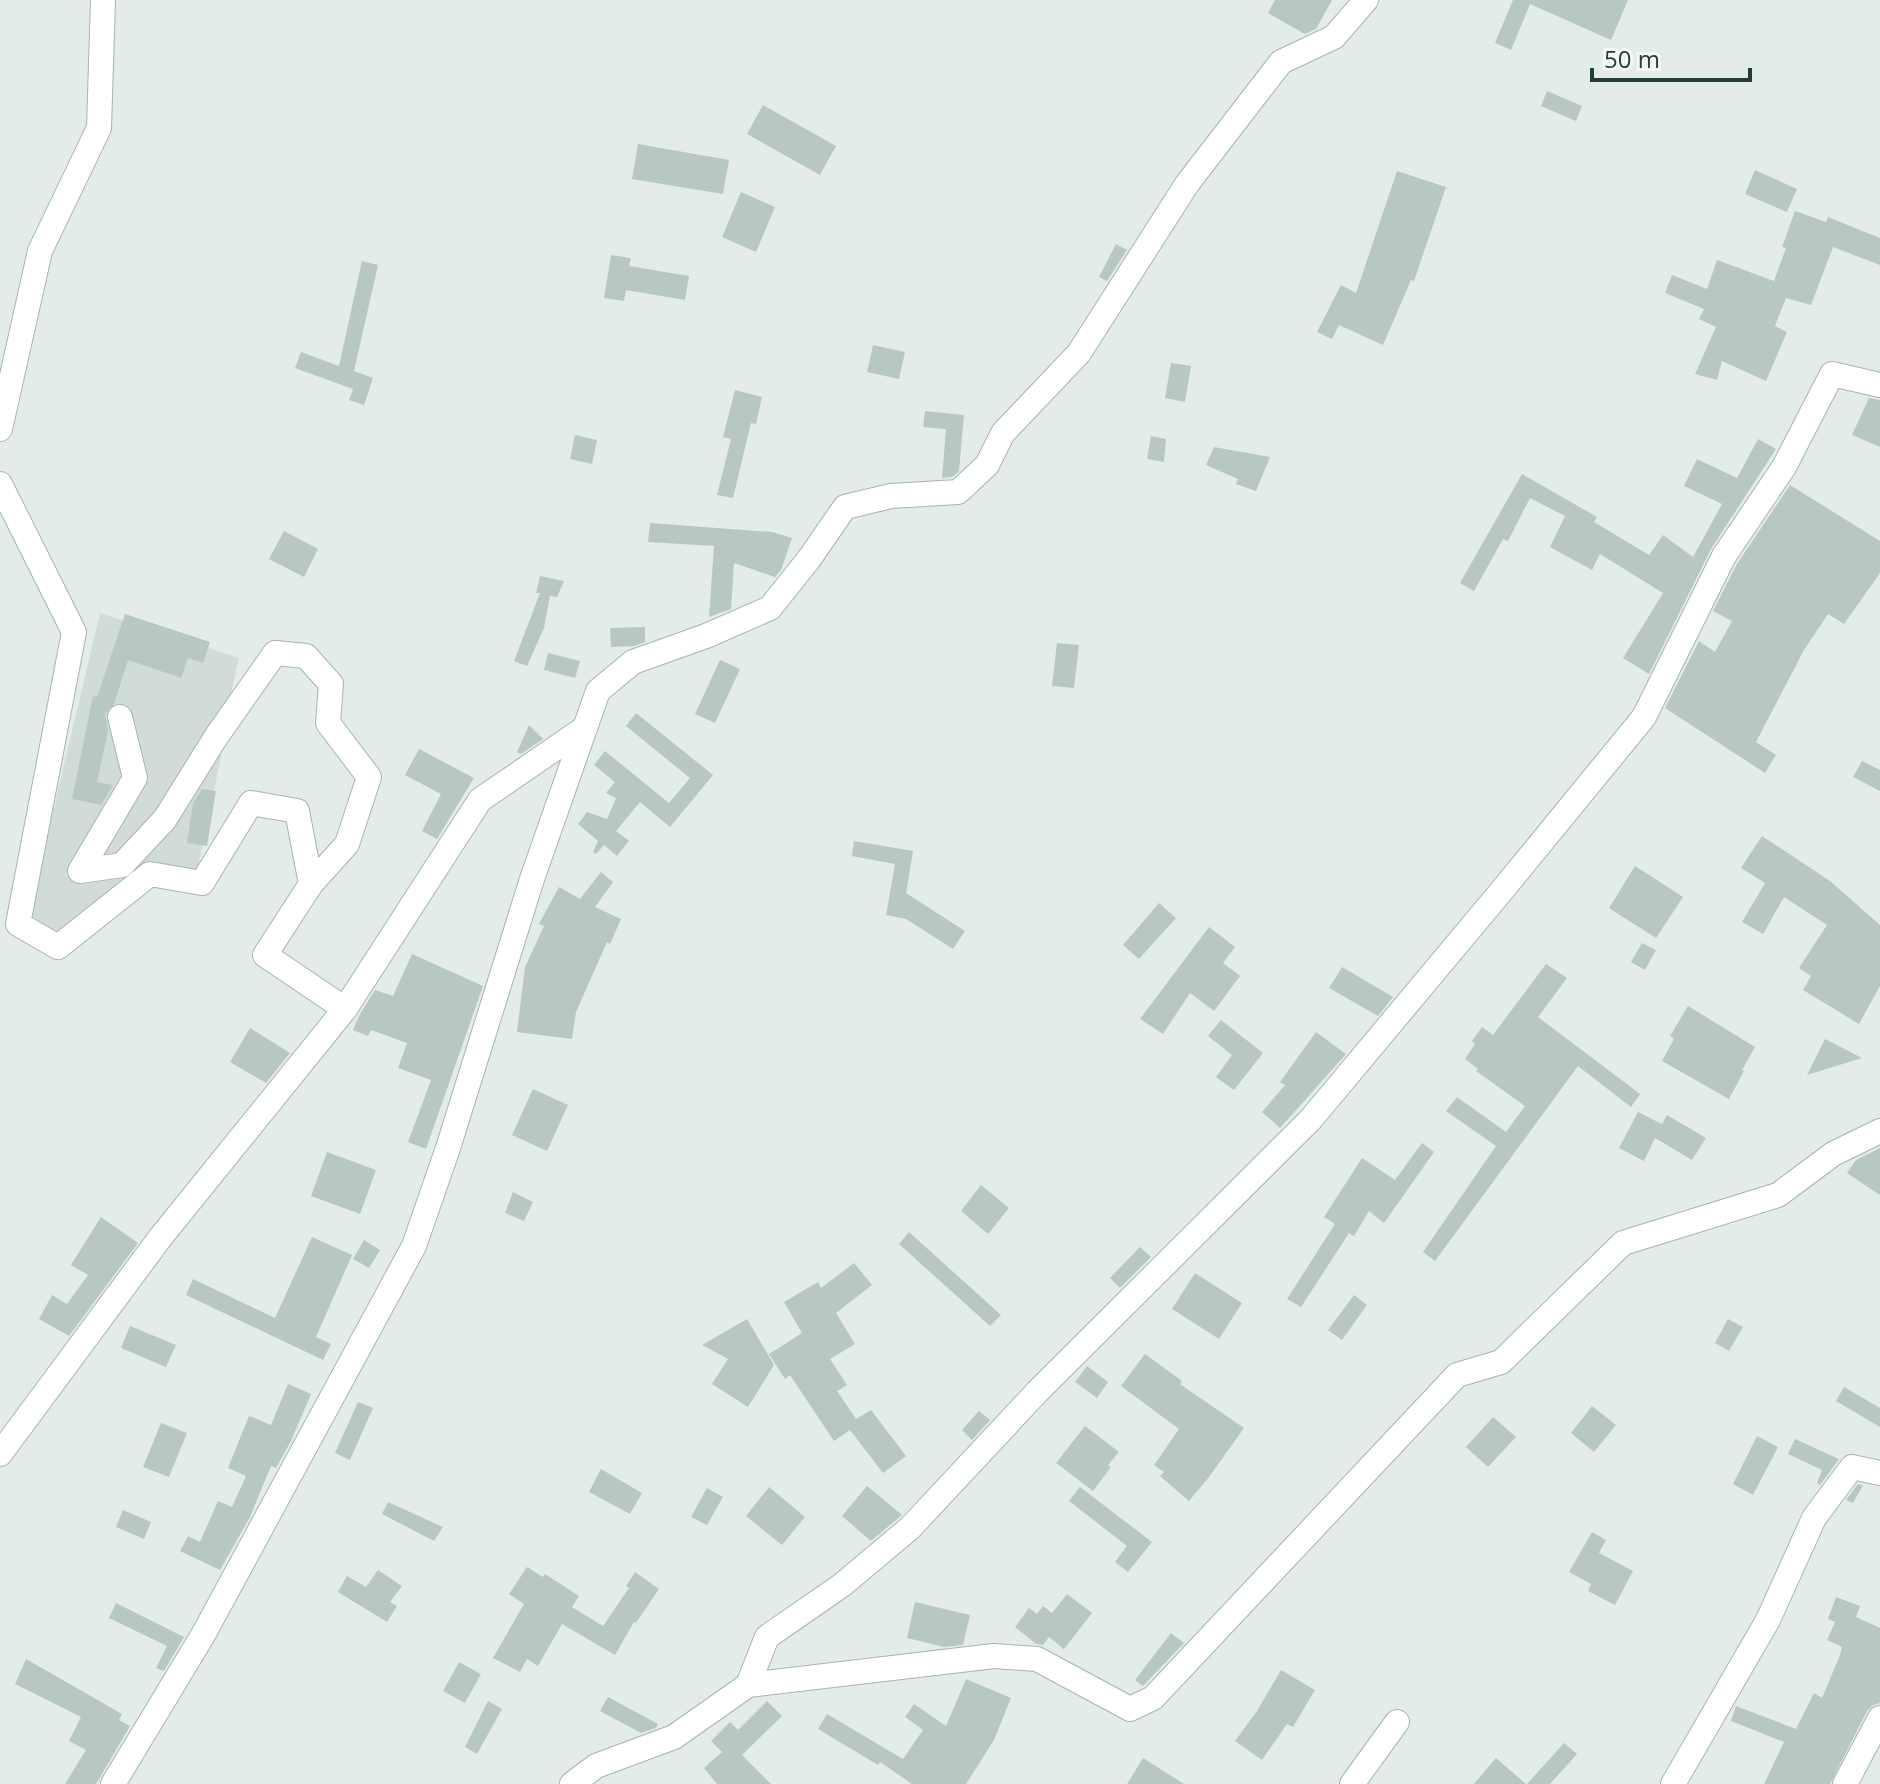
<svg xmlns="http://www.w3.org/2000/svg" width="1880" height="1784" viewBox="0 0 1880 1784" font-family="'Open Sans',sans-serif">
  <rect width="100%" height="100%" fill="#e3ece9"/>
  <path fill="#d1dcd8" d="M100,613l139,45 -11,50 -21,31 15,13 -25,120 -52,-7 -84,72 -33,-20z"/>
  <g fill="#b9c7c2">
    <path d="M1275,0h57l-16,29 -11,5 -37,-21z"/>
    <path d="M1513,0h115l-17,40 -81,-36 -19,46 -16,-7z"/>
    <path d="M1547,91l35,15 -6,15 -35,-15z"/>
    <path d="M763,105l73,41 -16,29 -73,-41z"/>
    <path d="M638,144l91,16 -6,34 -91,-15z"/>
    <path d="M1755,170l42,19 -10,23 -42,-18z"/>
    <path d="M1397,171l49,16 -32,94 -3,-1 -28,65 -44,-20 -7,14 -15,-7 24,-47 15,8z"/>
    <path d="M741,192l34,15 -19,45 -34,-15z"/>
    <path d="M1795,211l31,11 2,-5 52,21v27l-47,-18 -22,58 -25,-7 -11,28 12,6 -21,49 -44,-20 -5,19 -22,-6 21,-47 -17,-8 5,-10 -39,-16 7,-18 35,14 10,-29 57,21 12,-33 -4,-1z"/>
    <path d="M1116,244l11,6 -20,31 -8,-4z"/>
    <path d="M611,255l20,3 -2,8 60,10 -4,24 -59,-10 -2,11 -20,-3z"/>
    <path d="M362,261l16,4 -24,106 19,7 -9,27 -15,-5 4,-11 -58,-21 6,-16 38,14z"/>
    <path d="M873,345l32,7 -6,27 -32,-7z"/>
    <path d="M1171,363l20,3 -6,36 -20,-4z"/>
    <path d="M735,390l27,7 -6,27 -5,-1 -18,75 -16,-3 14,-56 -8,-2z"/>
    <path d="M1869,398l11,2v47l-28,-12z"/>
    <path d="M925,411l39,4 -5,56 -7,6 -10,1 4,-49 -23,-2z"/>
    <path d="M575,435l22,5 -5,24 -22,-5z"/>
    <path d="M1151,436l15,3 -2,23 -17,-3z"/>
    <path d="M1758,439l18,10 -65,100 -62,125 -26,-16 40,-65 -63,-39 -8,16 -42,-23 15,-31 -35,-18 -22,43 -5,-2 -29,52 -14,-8 62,-109 75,43 -3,5 55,33 14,-20 30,22 29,-53 -38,-18 13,-27 40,19z"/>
    <path d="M1214,447l56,10 -14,34 -20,-7 2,-5 -32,-14z"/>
    <path d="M1790,485l90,56v32l-36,51 -16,-10 -24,36 -48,92 20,13 -11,18 -100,-65 34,-67 16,11 17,-31 -19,-10 24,-47z"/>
    <path d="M650,523l122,9 20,6 -11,32 -6,7 -41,-14 -3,46 -22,8 5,-71 -66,-4z"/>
    <path d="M284,531l34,18 -14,28 -35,-18z"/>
    <path d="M540,576l24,5 -7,16 -7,-1 -6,32 -17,38 -13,-5 26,-68h-4z"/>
    <path d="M125,614l85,28 -7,21 -15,-5 -7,20 -53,-18 -14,44 -9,10 3,17 -11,51 16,3 -12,20 -29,-6 21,-103 4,1z"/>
    <path d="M645,627v15l-11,4 -23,1 -1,-19z"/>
    <path d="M1057,643l22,2 -5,43 -22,-2z"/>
    <path d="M548,653l32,8 -5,17 -31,-8z"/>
    <path d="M720,660l20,9 -25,54 -20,-9z"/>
    <path d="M636,713l77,62 -43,52 -30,-25 -24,29 13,10 -12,15 -13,-11 -8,9 -3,-2 5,-11 -20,-17 9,-12 20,7 9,-21 -10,-5 9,-11 -21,-17 11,-14 64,52 21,-25 -64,-52z"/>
    <path d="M529,725l14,14 -22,15 -4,-2z"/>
    <path d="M419,749l55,29 -37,61 -15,-8 19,-37 -36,-19z"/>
    <path d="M1862,761l18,9v21l-27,-14z"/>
    <path d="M202,789l14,2 -9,55 -20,-3 6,-40z"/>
    <path d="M1762,836l68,45 50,44v61l-21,38 -56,-34 8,-14 -12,-8 28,-43 -43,-28 -21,37 -21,-12 23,-39 -24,-15z"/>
    <path d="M854,841l59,10 -7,42 59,38 -12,18 -47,-30 -20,-4 9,-51 -43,-8z"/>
    <path d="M1635,866l48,31 -27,41 -47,-30z"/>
    <path d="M601,872l12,10 -18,25 26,12 -11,25 -3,-2 -31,70 -4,27 -55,-7 8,-65 19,-41 -5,-2 20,-37 21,12z"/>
    <path d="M1159,903l17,15 -37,41 -16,-14z"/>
    <path d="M1209,927l26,20 -12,16 17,13 -26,35 -24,-18 -27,41 -23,-15z"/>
    <path d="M1642,943l14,7 -11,20 -14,-8z"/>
    <path d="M412,954l71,32 -57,163 -18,-7 23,-62 -33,-12 9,-25 -36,-13 -3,6 -15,-6 7,-16 15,-24 18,6z"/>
    <path d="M1546,964l21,14 -29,39 102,77 -9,13 -53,-41 -143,195 -12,-9 73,-106 -50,-35 11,-14 49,35 19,-26 -49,-35 2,-2 -13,-10 10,-15 -3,-3 10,-14 11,8z"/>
    <path d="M1342,967l51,30 -15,19 -49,-28z"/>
    <path d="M1688,1006l67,41 -13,23 2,1 -15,28 -67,-38 12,-22 -4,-3z"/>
    <path d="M1221,1020l42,33 -29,37 -18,-13 16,-22 -24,-19z"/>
    <path d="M250,1028l40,25 -24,30 -36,-21z"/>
    <path d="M1316,1032l30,22 -66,74 -18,-16 23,-27 -5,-3z"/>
    <path d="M1825,1039l37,19 -55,17z"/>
    <path d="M533,1089l35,16 -21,46 -35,-16z"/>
    <path d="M1638,1112l24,12 5,-9 39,23 -14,22 -37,-22 -11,23 -25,-13z"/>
    <path d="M1422,1143l12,9 -50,71 -15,-12 -15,25 -5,-3 -48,74 -14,-8 48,-75 -11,-7 38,-59 33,22z"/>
    <path d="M1880,1148v47l-33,-22 9,-13z"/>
    <path d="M327,1152l49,18 -16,44 -49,-18z"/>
    <path d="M981,1185l28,23 -21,26 -27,-23z"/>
    <path d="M513,1192l20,10 -9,19 -19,-8z"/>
    <path d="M101,1217l37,26 -69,93 -30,-17 13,-24 15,9 21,-29 -17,-10z"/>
    <path d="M909,1232l92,83 -11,11 -91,-82z"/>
    <path d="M312,1237l40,18 -36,82 15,7 -8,16 -137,-65 7,-16 82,39z"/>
    <path d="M364,1240l16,10 -11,18 -16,-9z"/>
    <path d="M1140,1247l11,10 -31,31 -10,-10z"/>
    <path d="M854,1263l18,22 -36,28 19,31 -25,15 17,26 -10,6 19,28 15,-9 35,46 -23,17 -33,-43 -16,11 -44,-66 -5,4 -16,-25 33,-21 -18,-31 34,-20 3,6z"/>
    <path d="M1195,1273l47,30 -23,36 -47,-30z"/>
    <path d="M1354,1295l13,10 -25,35 -14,-10z"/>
    <path d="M747,1319l27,46 -26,42 -36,-23 16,-25 -26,-14z"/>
    <path d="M1728,1319l15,8 -14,24 -14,-8z"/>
    <path d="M130,1326l46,19 -10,22 -45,-19z"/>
    <path d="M1145,1354l37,27 -2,3 64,44 -35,49 -20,24 -29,-25 4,-4 -10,-7 25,-36 -58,-43z"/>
    <path d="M1087,1366l21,16 -11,16 -22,-16z"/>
    <path d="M288,1384l23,10 -20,47 -15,27 -5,-2 -21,51 -30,53 -40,-19 8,-15 12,6 18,-41 14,6 14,-31 -18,-8 21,-52 22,9z"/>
    <path d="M1844,1387l36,21v19l-44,-26z"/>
    <path d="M358,1402l15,6 -23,52 -15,-7z"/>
    <path d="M1592,1406l24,19 -22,27 -23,-19z"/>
    <path d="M979,1411l11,9 -18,20 -10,-10z"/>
    <path d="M1493,1417l23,20 -28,30 -22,-20z"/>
    <path d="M161,1423l26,10 -18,44 -26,-10z"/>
    <path d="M1085,1426l34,26 -11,13 3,2 -18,24 -37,-28z"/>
    <path d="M1757,1436l21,11 -25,48 -20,-11z"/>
    <path d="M1795,1439l44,20 -19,26 -3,-2 5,-13 -34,-16z"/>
    <path d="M601,1469l41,24 -12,21 -41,-22z"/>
    <path d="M1858,1484l5,1 -10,18 -7,-3z"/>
    <path d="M867,1486l35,29 -31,26 -29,-25z"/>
    <path d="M769,1487l36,30 -23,28 -36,-29z"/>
    <path d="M1080,1487l72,55 -24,30 -13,-10 12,-16 -58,-45z"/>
    <path d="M707,1488l16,9 -16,28 -16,-8z"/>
    <path d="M388,1502l55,25 -9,14 -52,-27z"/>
    <path d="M123,1510l28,12 -7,17 -28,-12z"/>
    <path d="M1592,1532l14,8 -7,13 34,18 -18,34 -27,-14 3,-7 -22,-12z"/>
    <path d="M527,1567l16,10 2,-3 34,22 -7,11 31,19 26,-38 -3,-2 9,-14 24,17 -23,34 -2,-1 -19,33 -53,-31 -24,42 -11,-7 -7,13 -27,-14 31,-54 -15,-10z"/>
    <path d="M378,1570l24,16 -12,16 7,4 -10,16 -49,-30 9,-16 19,11z"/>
    <path d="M1067,1594l25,19 -28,36 -15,-12 -6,8 -7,-1 -21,-17 14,-19 8,6 6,-8 9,7z"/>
    <path d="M1836,1597l24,9 -4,11 24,11v75l-7,2 -6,6 -37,73h-66l20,-42 -53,-21 5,-15 60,23 18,-36 8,5 18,-43 2,-8 -15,-7 8,-18 -7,-3z"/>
    <path d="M915,1602l55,13 -7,30 -19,2 -37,-9z"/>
    <path d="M116,1603l68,34 -20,34 -8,-3 11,-22 -58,-28z"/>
    <path d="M1171,1633l13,10 -41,43 -8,-6z"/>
    <path d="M26,1659l96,55 -3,6 11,6 -34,58h-31l21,-34 -17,-9 12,-24 -66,-33z"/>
    <path d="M459,1662l22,12 -16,29 -22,-12z"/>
    <path d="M1281,1670l34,20 -22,37 -6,-3 -25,36 -27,-19 22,-30z"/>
    <path d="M966,1679l45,19 -17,42 -28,44h-54l-32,-22 -2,3 -60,-36 9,-15 76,45 20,-29 -18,-13 9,-13 32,22z"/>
    <path d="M608,1697l50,27 -2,4 -15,5 -41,-22z"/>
    <path d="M488,1701l14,8 -25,45 -12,-7z"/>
    <path d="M767,1701l15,15 -40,39 29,29h-54l-13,-16 18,-16 -11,-11 19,-19 8,8z"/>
    <path d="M1564,1743l13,11 -27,30h-23z"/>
    <path d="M1143,1758l41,26h-57z"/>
    <path d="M1496,1758l30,26h-52z"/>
  </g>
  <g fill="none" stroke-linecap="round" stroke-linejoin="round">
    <g stroke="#a6b4b1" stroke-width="26">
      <g id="minor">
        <path d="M0,429l40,-178 59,-123 4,-128"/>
        <path d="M0,484l74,148 -56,292 40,23 92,-73 52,9 49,-80 46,8 14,73 -46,71 80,54"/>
        <path d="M120,717l15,61 -55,93 42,-6 43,-46 51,-82 59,-84 31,3 25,28 -3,39 41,54 -22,67 -36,40"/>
        <path d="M0,1454l160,-216 185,-229 135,-209 105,-72"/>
        <path d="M748,1685l19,-48 75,-52 68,-57 127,-136 274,-273 193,-231 140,-171 80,-161 60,-89 48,-93 48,11"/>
        <path d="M572,1784l24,-18 78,-29 74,-52 246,-29 43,3 93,50 23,-11 304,-323 44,-13 122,-119 155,-48 55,-41 47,-23"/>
        <path d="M1352,1784l45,-62"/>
        <path d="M1673,1784l95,-164 46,-102 38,-51 28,6"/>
        <path d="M1845,1784l35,-66"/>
      </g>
    </g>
    <g stroke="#a6b4b1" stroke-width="26">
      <path id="tertiary" d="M113,1784l90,-149 211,-389 34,-98 84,-269 66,-188 35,-29 73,-26 64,-28 39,-49 36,-52 46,-11 67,-4 29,-27 16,-32 76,-80 108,-169 94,-122 53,-25 32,-37"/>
    </g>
    <use href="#minor" stroke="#fff" stroke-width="24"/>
    <use href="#tertiary" stroke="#fff" stroke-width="24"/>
  </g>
  <path d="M1592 68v12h158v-12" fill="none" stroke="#243d39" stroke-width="4"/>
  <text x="1604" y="68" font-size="24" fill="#243d39" stroke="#f4f9f7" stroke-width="6" paint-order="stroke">50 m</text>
</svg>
